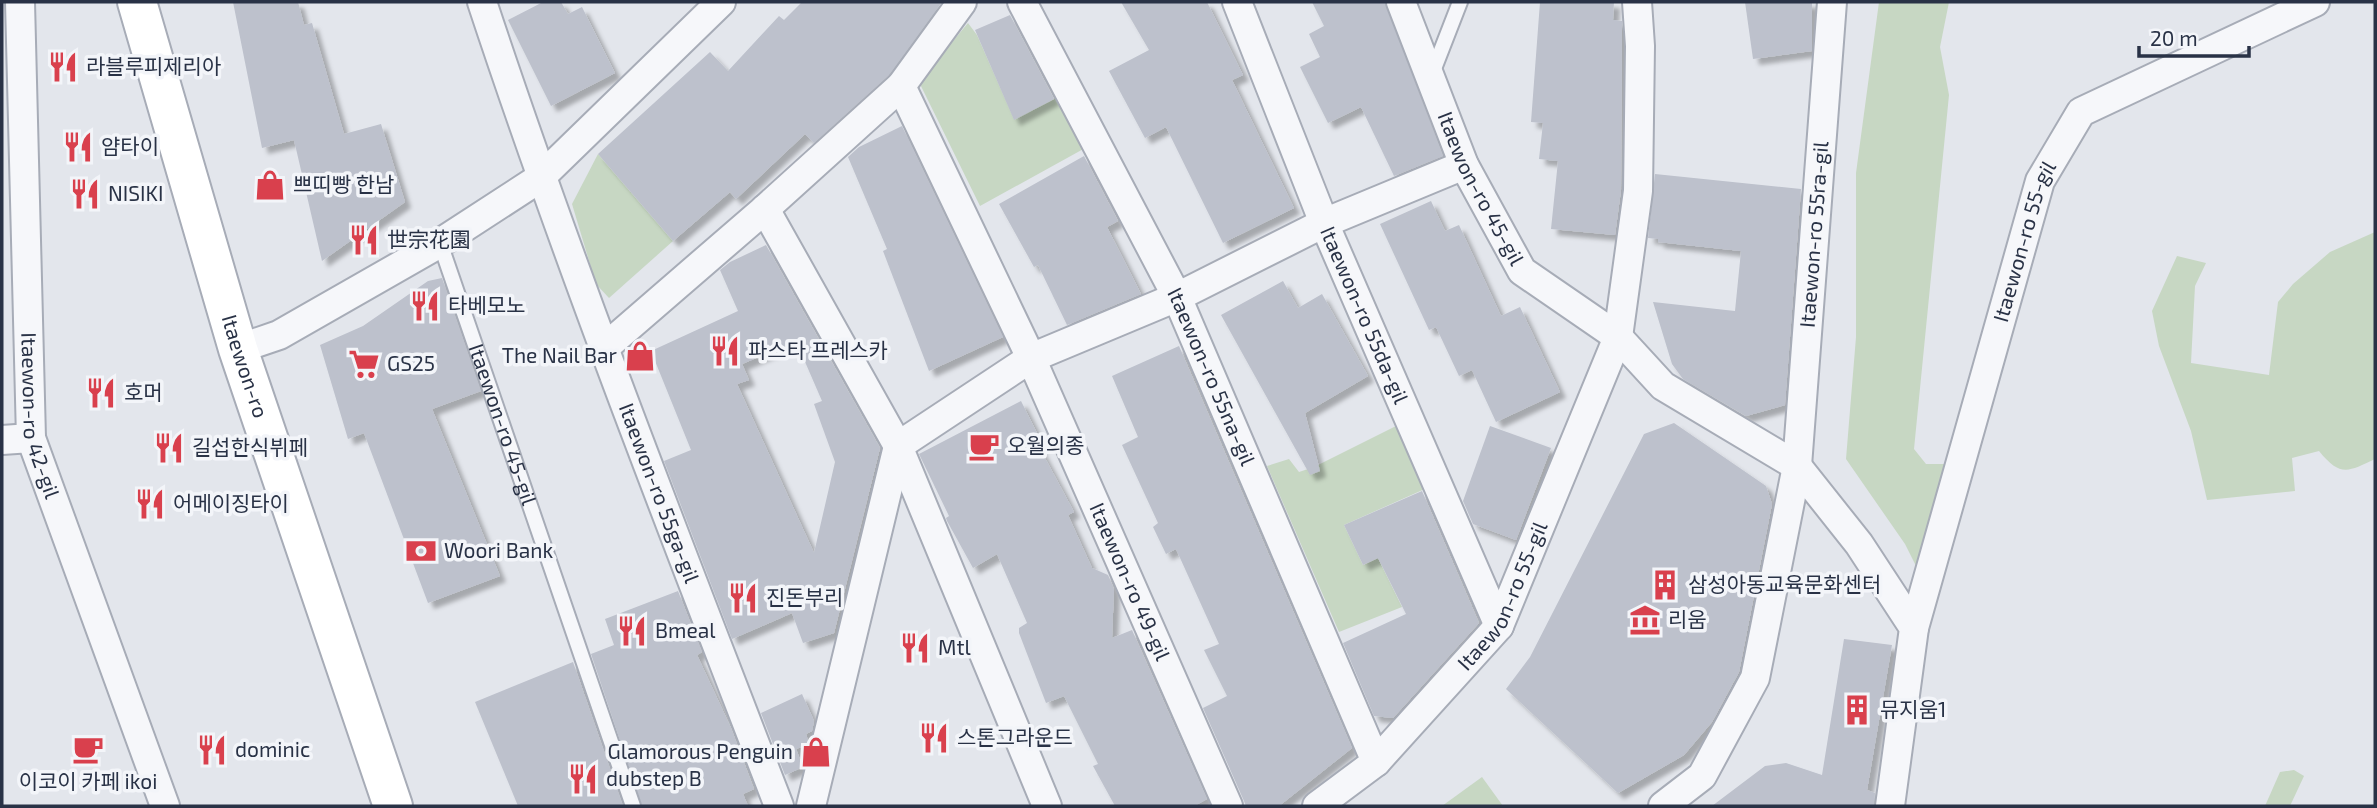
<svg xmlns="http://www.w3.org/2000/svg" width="2377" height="808" viewBox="0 0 2377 808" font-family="'Exo 2','Noto Sans KR',sans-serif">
  <defs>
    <filter id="shadow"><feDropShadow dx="6" dy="6" stdDeviation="2" flood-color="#0004"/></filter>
  </defs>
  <rect width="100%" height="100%" fill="#e3e6ec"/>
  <g fill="#c7d7c3">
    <path d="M1879,2h70l-9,45 9,48 -35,354 12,15h22l-29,108 -14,-28 -59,-85 10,-122v-164z"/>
    <path d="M968,23l9,12 37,84 48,-24 25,52 -107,59 -61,-124z"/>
    <path d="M598,154l75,87 -64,57 -13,-14 -24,-80z"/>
    <path d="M2375,232v227c-27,13 -35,18 -56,-8l-27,7 3,33 -88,9 -16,-69 -32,-85 -7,-35 25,-55 29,7 -11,23 -4,77 78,12 9,-73 15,-18 37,-32z"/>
    <path d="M1400,424l27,64 -83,37 19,40 15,-7 24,49 -63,25 -72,-166 22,-7 10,13 15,-5z"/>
    <path d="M2294,770l10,6 -14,30h-25l15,-34z"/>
    <path d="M1482,777l21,29h-61z"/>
  </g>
  <g fill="#bdc1cc" fill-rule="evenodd" filter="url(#shadow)">
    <path d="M233,2h65l6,23 8,-2 32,111 37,-10 24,78 -83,59 -28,-121 -32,8z"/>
    <path d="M543,2h18l7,12 14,-7 33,66 -64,33 -43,-86z"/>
    <path d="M802,2h140l-53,73 -75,68 -9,-9 -69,65 -6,-7 -57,49 -75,-87 112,-102 18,19 51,-55 5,4z"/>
    <path d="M1121,2h86l36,73 -11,5 62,128 -71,35 -57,-116 -21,11 -36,-67 40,-21z"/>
    <path d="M1312,2h73l58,154 -49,20 -33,-69 -33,16 -28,-56 20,-10 -11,-23 15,-8z"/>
    <path d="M1540,2h74l-1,18 9,1 -1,169 -6,45 -64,-6 7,-68 -19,-2 4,-36 -12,-1z"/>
    <path d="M1745,2h67v49l-59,8z"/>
    <path d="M1010,15l44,84 -40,21 -39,-90z"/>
    <path d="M902,126l101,211 -74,34 -46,-120 4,-2 -39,-92 11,-10z"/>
    <path d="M1084,156l34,65 -11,6 34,67 -74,31 -29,-60 -4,2 -35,-63z"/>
    <path d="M1655,174l146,15 -16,216 -39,11 -63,-37 -11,-15 -19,-62 82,9 6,-60 -83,-9v-3l-10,-1z"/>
    <path d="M1431,201l14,30 14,-6 42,91 19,-9 40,85 -64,30 -24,-52 -13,6 -23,-49 -7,3 -49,-106z"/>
    <path d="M766,245l114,203 -46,185 -31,10 -11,-30 -60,26 -68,-178 27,-11 -40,-99 87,-40 -18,-41 10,-8zM796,341l26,60 -8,3 21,58 -21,91 -77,-169 12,-4 -7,-16z"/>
    <path d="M442,278l39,113 -49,18 68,167 -72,27 -64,-170 -16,6 -28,-94 43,-19 65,-45z"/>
    <path d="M1283,281l15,27 24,-14 46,82 -63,37 15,58 -10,4 -89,-160z"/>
    <path d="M1179,346l173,402 -73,58h-33l-2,-5 -41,-93 24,-12 -23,-46 15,-6 -43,-95 -10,5 -13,-27 5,-4 -36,-78 16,-8 -26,-61z"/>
    <path d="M1021,401l21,42 -4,2 36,67 -6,3 24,53 16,7 6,14 -2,49 20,-8 75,169 -13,7h-79l-22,-40 5,-2 -34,-68 -18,7 -27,-70v-5l8,-5 -30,-69 -24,14 -26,-47 -1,-3 3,-2 -30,-62z"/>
    <path d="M1674,423l92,63 6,18 -33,168 -27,50 -28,33 -66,38 -112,-104 24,-32 114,-223z"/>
    <path d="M1490,426l61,22 -35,92 -43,-16 -10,-23z"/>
    <path d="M1422,491l57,132 -86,95 -19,-2 -31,-73 63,-29 -28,-56 -15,7 -19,-40z"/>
    <path d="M678,591l24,61 -5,3 34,73 23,61 -11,5 5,12h-106l-51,-152 23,-9 -9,-26z"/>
    <path d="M1844,639l48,6 -25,145 8,3 -1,13h-162l53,-40 21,-3 36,12z"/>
    <path d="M573,662l50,144h-105l-43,-104z"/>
    <path d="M802,694l12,27 -2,10 -6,3 3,10 -13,5 7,18 -18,8 -24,-62z"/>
  </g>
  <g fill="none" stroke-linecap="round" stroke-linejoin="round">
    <g stroke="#a7acb7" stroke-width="18">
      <g id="lane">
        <path d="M1432,74l28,-72"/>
        <path id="s1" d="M440,243l193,563"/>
      </g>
    </g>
    <g stroke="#a7acb7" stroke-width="32">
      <g id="street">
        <path id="s2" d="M20,2l11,436 134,368"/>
        <path id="s3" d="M482,2c90,272 194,537 297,804"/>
        <path id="s4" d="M1022,2l155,295 199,465"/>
        <path id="s5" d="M1237,2l87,221 175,403"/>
        <path id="s6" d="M1401,2l63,163 58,106 96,66 45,49 134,80 62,78 55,84 -24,178"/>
        <path id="s7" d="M901,86l130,272 197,448"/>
        <path d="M765,209l133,237 149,360"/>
        <path d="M238,349l41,-14 161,-92 100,-65 181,-176"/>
        <path d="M602,350l163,-141 136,-123 61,-84"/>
        <path d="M2,440l29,-2"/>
        <path id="s8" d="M1914,628l126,-447 41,-69 234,-110"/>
        <path d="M811,806l87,-360 133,-88 146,-61 147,-74 140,-58"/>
        <path id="s9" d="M1317,806l59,-44 123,-136 119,-289 20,-146 2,-145 -3,-44"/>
        <path id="s10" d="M1663,806l39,-30 53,-98 42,-212 35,-464"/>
      </g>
    </g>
    <g stroke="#a7acb7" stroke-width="42">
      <g id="secondary">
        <path id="s11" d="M137,2l101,347 155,457"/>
      </g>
    </g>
    <use href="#lane" stroke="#f6f7fa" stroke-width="14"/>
    <use href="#street" stroke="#f6f7fa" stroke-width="28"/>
    <use href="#secondary" stroke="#fff" stroke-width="38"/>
  </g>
  <defs>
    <g id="restaurant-bare" transform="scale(2.415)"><path d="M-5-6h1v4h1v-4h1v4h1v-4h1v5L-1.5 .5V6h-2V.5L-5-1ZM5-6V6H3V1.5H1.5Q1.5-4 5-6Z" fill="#d9404d" stroke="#f3f5f9" stroke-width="2.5" paint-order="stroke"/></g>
    <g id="shop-bare" transform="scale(2.415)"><path d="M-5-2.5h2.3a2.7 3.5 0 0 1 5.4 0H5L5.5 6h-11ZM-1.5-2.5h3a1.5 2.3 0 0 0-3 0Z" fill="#d9404d" stroke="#f3f5f9" stroke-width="2.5" paint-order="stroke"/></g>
    <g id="supermarket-bare" transform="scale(2.415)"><path d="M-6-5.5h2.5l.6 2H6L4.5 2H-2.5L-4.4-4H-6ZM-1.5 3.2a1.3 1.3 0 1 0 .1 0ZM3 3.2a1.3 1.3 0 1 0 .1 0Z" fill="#d9404d" stroke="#f3f5f9" stroke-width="2.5" paint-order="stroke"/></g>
    <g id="cafe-bare" transform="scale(2.415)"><path d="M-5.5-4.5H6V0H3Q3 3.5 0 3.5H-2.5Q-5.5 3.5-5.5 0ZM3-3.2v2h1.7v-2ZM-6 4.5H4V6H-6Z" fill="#d9404d" stroke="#f3f5f9" stroke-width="2.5" paint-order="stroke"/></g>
    <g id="bank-bare" transform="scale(2.415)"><path d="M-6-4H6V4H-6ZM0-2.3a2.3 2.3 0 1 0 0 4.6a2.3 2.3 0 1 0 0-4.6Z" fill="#d9404d" stroke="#f3f5f9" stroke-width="2.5" paint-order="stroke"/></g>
    <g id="building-bare" transform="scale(2.415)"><path d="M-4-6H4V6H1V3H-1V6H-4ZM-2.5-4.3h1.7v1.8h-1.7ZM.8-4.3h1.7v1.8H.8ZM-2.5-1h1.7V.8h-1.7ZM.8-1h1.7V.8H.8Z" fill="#d9404d" stroke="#f3f5f9" stroke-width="2.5" paint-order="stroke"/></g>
    <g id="museum-bare" transform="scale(2.415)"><path d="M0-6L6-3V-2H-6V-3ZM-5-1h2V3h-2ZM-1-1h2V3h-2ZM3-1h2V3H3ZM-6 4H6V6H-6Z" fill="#d9404d" stroke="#f3f5f9" stroke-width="2.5" paint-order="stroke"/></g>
  </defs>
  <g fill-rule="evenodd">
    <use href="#restaurant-bare" x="63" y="67"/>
    <use href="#restaurant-bare" x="78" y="147"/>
    <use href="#shop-bare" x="270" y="185"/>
    <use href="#restaurant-bare" x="85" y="194"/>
    <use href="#restaurant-bare" x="364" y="240"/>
    <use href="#restaurant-bare" x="425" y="306"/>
    <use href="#restaurant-bare" x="725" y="351"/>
    <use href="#shop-bare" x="640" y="356"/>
    <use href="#supermarket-bare" x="364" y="364"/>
    <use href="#restaurant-bare" x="101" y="393"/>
    <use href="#cafe-bare" x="984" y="446"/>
    <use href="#restaurant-bare" x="169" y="448"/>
    <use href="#restaurant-bare" x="150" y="504"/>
    <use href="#bank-bare" x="421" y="551"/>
    <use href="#building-bare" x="1665" y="585"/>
    <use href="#restaurant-bare" x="743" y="598"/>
    <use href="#museum-bare" x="1645" y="620"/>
    <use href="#restaurant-bare" x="632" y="631"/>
    <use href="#restaurant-bare" x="915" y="648"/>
    <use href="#building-bare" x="1857" y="710"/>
    <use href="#restaurant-bare" x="934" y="738"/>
    <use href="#cafe-bare" x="88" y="749"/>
    <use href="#restaurant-bare" x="212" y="750"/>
    <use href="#shop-bare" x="816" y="752"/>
    <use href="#restaurant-bare" x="583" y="779"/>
  </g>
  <g text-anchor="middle" stroke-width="7" stroke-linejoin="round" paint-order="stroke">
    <g font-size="21" fill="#293246" stroke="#f3f5f9" text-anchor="start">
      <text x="86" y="74">라블루피제리아</text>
      <text x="101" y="154">얌타이</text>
      <text x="293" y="192">쁘띠빵 한남</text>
      <text x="108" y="201">NISIKI</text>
      <text x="387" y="247">世宗花園</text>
      <text x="448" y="313">타베모노</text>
      <text x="748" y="358">파스타 프레스카</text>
      <text x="617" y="363" text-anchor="end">The Nail Bar</text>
      <text x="387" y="371">GS25</text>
      <text x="124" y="400">호머</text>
      <text x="1007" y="453">오월의종</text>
      <text x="192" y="455">길섭한식뷔페</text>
      <text x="173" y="511">어메이징타이</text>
      <text x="444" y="558">Woori Bank</text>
      <text x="1688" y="592">삼성아동교육문화센터</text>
      <text x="766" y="605">진돈부리</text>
      <text x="1668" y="627">리움</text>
      <text x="655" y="638">Bmeal</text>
      <text x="938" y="655">Mtl</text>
      <text x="1880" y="717">뮤지움1</text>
      <text x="957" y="745">스톤그라운드</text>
      <text x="235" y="757">dominic</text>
      <text x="793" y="759" text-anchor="end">Glamorous Penguin</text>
      <text x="606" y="786">dubstep B</text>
      <text x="88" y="789" text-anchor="middle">이코이 카페 ikoi</text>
    </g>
    <g font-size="21" fill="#293246" stroke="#f3f5f9">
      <text dy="7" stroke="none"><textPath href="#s6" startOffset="203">Itaewon-ro 45-gil</textPath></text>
      <text dy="7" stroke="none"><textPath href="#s10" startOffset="609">Itaewon-ro 55ra-gil</textPath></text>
      <text dy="7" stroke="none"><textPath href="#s8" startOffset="402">Itaewon-ro 55-gil</textPath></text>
      <text dy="7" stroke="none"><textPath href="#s5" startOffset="338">Itaewon-ro 55da-gil</textPath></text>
      <text dy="7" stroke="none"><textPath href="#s11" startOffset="380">Itaewon-ro</textPath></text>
      <text dy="7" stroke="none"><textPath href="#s4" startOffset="420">Itaewon-ro 55na-gil</textPath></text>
      <text dy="7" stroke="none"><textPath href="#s2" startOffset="415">Itaewon-ro 42-gil</textPath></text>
      <text dy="7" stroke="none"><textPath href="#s1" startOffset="192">Itaewon-ro 45-gil</textPath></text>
      <text dy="7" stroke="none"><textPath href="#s3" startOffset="522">Itaewon-ro 55ga-gil</textPath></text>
      <text dy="7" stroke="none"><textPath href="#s7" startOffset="546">Itaewon-ro 49-gil</textPath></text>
      <text dy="7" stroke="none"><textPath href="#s9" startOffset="285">Itaewon-ro 55-gil</textPath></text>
    </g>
  </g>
  <rect width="2377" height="808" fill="none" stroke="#293246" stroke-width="7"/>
  <path d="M2139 46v10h110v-10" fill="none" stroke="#293246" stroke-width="3.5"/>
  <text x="2150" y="46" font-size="21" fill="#293246" stroke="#f3f5f9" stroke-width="5" paint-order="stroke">20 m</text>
</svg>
